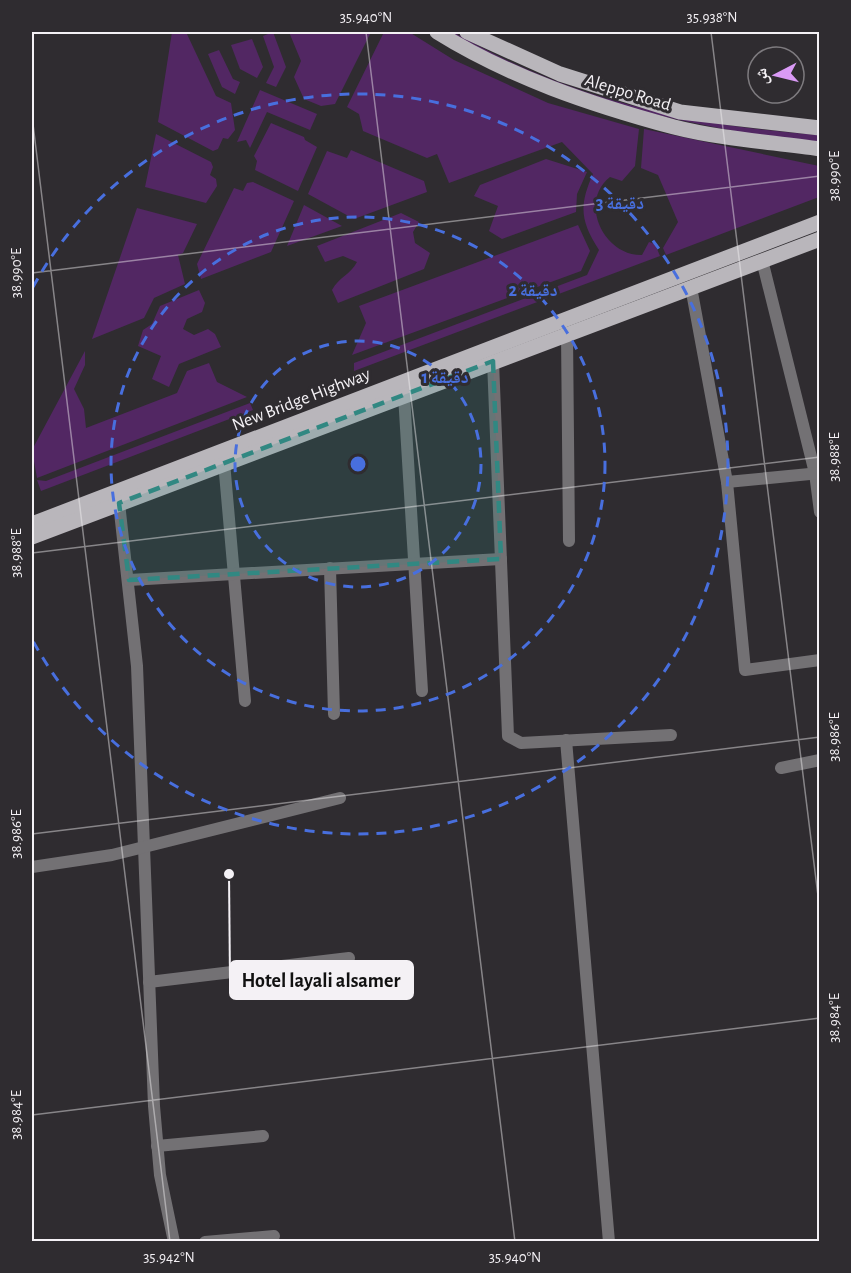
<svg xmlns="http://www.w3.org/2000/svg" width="851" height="1273" viewBox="0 0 851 1273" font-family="'Alegreya Sans','Noto Naskh Arabic',sans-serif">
  <rect width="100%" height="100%" fill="#2f2c30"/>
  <g fill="#522763">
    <path d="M172,32h14l30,64 15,7 4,27 -7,9 -5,-1 -5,11 -5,2 -55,-29z"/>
    <path d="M273,32l13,35 -10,20 -10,-4 8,-16 -11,-31z"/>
    <path d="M289,32h82l-36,72 -14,2 -17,-7 -10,-22 7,-16z"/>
    <path d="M384,32h25l45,28 94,43 91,26 -4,37 -13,15 -12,-4c-32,25 -6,79 32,78l7,-13 6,2 5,12 -306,115v-8l233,-88 12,-25c-19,-29 -20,-45 -6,-76l-31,-32 -113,41 -12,-29 -10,4 -64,-27 -4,-17 -12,-7z"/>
    <path d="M447,32h6c116,67 234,93 366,103v11c-96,-17 -195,-32 -287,-71 -29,-12 -57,-29 -85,-43z"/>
    <path d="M252,39l11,28 -6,11 -17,-9 -9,-24z"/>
    <path d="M219,50l14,29 7,3 -5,12 -13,-7 -14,-33z"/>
    <path d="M260,90l57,24 -7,16 -43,-18 -17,36 -4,-8 -9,2z"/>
    <path d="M271,123l33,14 1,3 12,7 -19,44 -43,-21 2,-9 -3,-5z"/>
    <path d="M644,129l175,37v31l-153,58 -3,-7 15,-26 -20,-47 -17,-7z"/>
    <path d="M156,134l55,28 2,5 -3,8 6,4 1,7 -11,17 -61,-16z"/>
    <path d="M351,150l73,31 3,11 -73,27 -46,-25 19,-43 20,7z"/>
    <path d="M546,159l41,13 -10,22 -1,18 -74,27 -13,-8 9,-25 -24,-10 6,-11z"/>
    <path d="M253,182l41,19 -23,51 -70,27 -4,-15 37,-76 9,3 4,-8z"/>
    <path d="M304,205l38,21 -55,20z"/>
    <path d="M137,208l60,16 -14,29 -5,2 7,29 -31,14 -10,20 -52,21z"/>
    <path d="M401,213l18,9 -6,10 2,11 15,10 -6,16 -86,34 -6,-13c7,-13 18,-15 25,-28l-14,-6 -18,6 -8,-16z"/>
    <path d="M578,225l12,26 -9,20 -229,84 14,-32 -7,-17z"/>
    <path d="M199,290l6,13 -3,9 -15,7 -4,10 11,6 14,-6 7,5 6,13 -42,17 -10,23 -17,-8 9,-23 -23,-10 5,-16 9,-6 8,-18z"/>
    <path d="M85,351v14l-11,24 10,20 2,19 91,-35 10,-22 22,-8 8,19 30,15 -210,81 -5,-28z"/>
    <path d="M250,403l3,7 -212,81 -4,-11 9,1z"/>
  </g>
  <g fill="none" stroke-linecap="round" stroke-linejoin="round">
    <g stroke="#737174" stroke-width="12">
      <path d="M762,260l53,213 5,39"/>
      <path d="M691,287l36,195 18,188 75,-10"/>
      <path d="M567,334l2,207"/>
      <path d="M493,361l15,375 13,7 150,-8"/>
      <path d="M404,395l18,296"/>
      <path d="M224,462l21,239"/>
      <path d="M727,482l93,-9"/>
      <path d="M119,503l18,163 17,440 6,69 14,67"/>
      <path d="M330,568l4,146"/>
      <path d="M129,580l372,-21"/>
      <path d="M566,740l43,502"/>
      <path d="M781,768l39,-8"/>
      <path d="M32,867l80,-12 228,-57"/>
      <path d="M149,982l200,-24"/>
      <path d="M157,1146l106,-10"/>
      <path d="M205,1242l69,-6"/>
    </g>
    <g stroke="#b9b6bb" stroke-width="15">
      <path d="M437,32c72,45 155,73 237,95 47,12 98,15 146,22"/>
      <path d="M467,32l93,42 120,38 140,16"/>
      <path d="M32,524l788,-302"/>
      <path d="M32,537l788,-298"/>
    </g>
  </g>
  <path fill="#318882" fill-opacity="0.2" stroke="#318882" stroke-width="4.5" stroke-dasharray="12 8" stroke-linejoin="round" d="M493,361l8,198 -372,21 -10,-77z"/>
  <path fill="none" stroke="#f4f1f5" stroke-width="1.5" stroke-opacity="0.45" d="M366,32l149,1210M711,32l109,880M32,116l138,1126M32,273l788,-97M32,553l788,-96M32,834l788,-97M32,1115l788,-97"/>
  <g fill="none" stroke="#486fde" stroke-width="3" stroke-dasharray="10 8">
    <circle cx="358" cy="464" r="123"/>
    <circle cx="358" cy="464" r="247"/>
    <path d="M33 287A370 370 0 1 1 33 641"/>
  </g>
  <g text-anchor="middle" stroke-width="6" stroke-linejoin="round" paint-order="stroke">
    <g font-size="18" fill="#f4f1f5" stroke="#2f2c30">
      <text transform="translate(628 92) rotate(17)" y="6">Aleppo Road</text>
      <text transform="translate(301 399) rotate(-21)" y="6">New Bridge Highway</text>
    </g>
  </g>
  <circle cx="358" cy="464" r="9" fill="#486fde" stroke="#2f2c30" stroke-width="3"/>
  <g font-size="18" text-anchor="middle" font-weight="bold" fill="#486fde" stroke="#2f2c30" stroke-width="6" stroke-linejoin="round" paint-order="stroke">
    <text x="620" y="209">3 دقيقة</text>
    <text x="533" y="296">2 دقيقة</text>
    <text x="445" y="383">1 دقيقة</text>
  </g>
  <path fill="none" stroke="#f4f1f5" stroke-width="2" d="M229 874L230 980"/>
  <circle fill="#f4f1f5" stroke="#2f2c30" stroke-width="2" cx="229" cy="874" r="6"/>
  <rect fill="#f4f1f5" stroke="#f4f1f5" stroke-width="2" x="230" y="961" width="183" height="38" rx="6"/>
  <g font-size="20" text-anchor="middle" font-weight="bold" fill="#111">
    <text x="321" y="987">Hotel layali alsamer</text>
  </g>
  <rect width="851" height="1273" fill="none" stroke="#2f2c30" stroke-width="66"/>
  <g transform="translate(776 75) rotate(263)"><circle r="28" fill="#2f2c30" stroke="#7e7b7f" stroke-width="1.5"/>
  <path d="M0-4.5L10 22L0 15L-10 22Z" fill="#da9af6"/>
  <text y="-9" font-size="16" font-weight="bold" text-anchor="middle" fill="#f4f1f5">ش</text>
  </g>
  <rect x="33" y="33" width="785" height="1207" fill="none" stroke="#f4f1f5" stroke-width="2"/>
  <g font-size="15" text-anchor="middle" fill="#f4f1f5">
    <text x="366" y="22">35.940°N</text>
    <text x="712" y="22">35.938°N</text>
    <text transform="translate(834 176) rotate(-90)" y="5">38.990°E</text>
    <text transform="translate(16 273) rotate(-90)" y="5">38.990°E</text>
    <text transform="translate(834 457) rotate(-90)" y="5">38.988°E</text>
    <text transform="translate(16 553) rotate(-90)" y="5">38.988°E</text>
    <text transform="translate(834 737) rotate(-90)" y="5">38.986°E</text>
    <text transform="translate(16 834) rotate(-90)" y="5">38.986°E</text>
    <text transform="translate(834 1018) rotate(-90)" y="5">38.984°E</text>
    <text transform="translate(16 1115) rotate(-90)" y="5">38.984°E</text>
    <text x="169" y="1262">35.942°N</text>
    <text x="515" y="1262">35.940°N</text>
  </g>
</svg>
